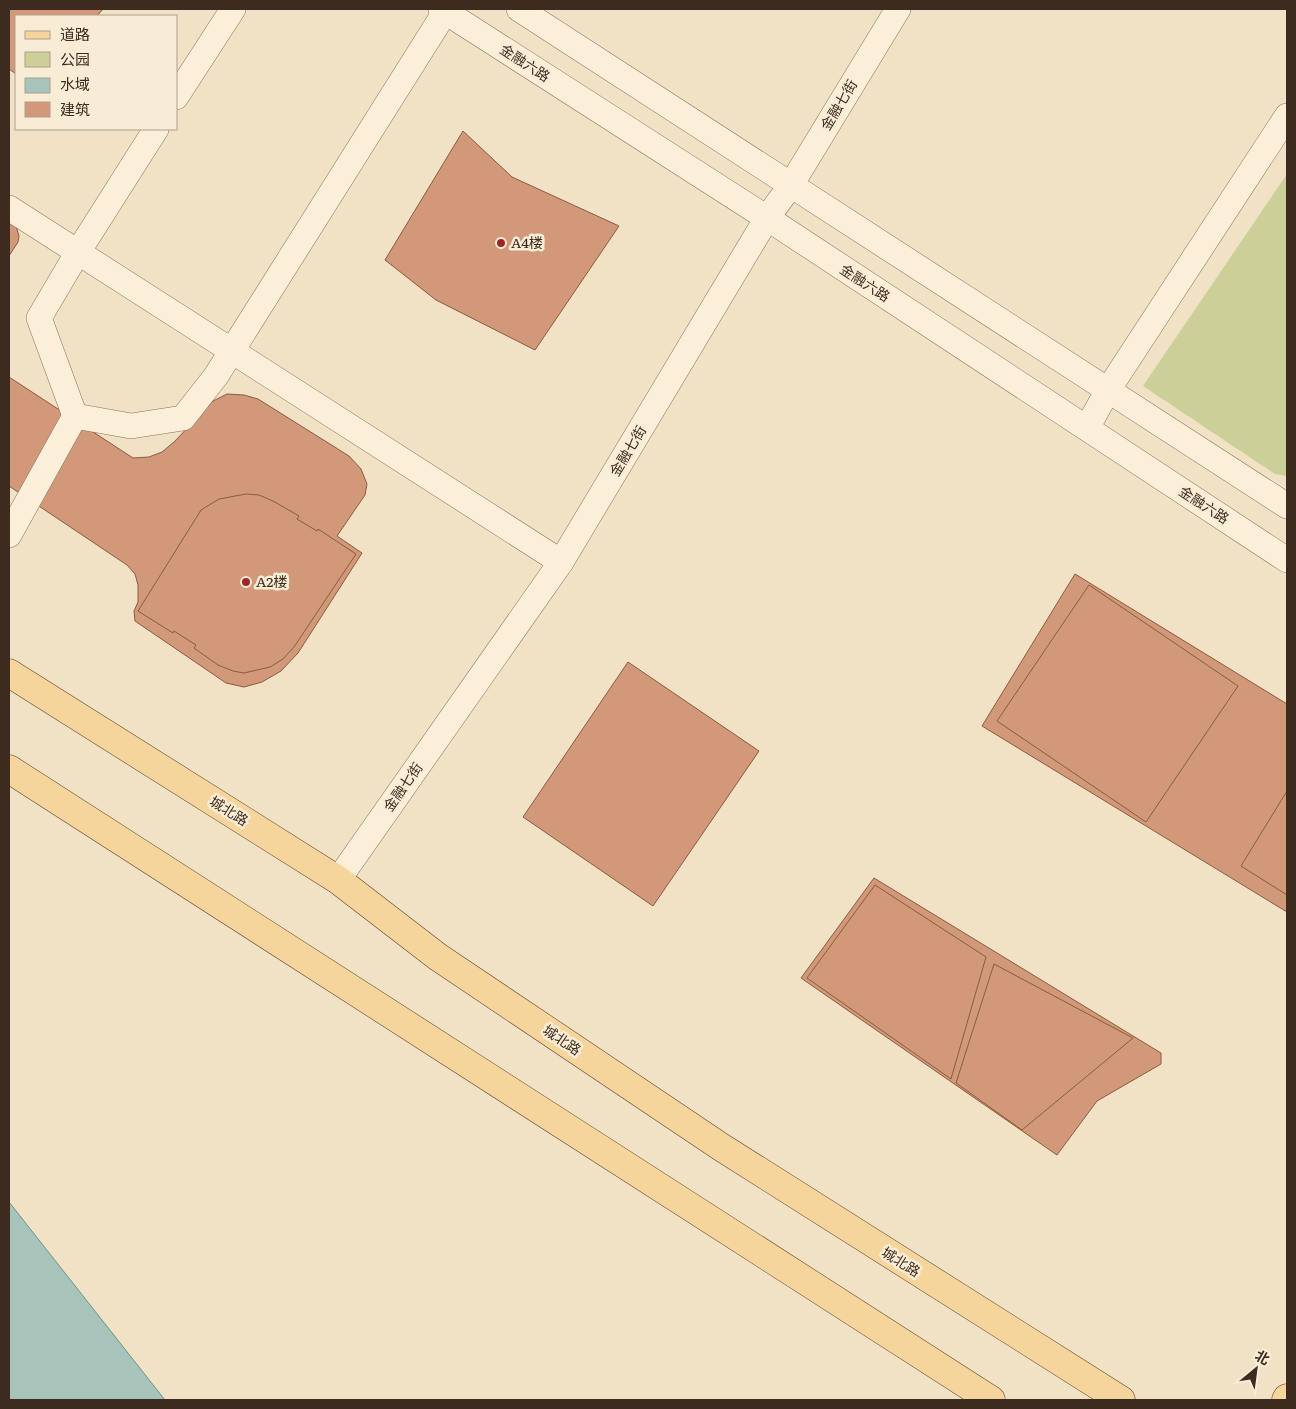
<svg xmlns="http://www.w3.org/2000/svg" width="1296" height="1409" viewBox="0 0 1296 1409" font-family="Literata,'Noto Sans SC',serif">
  <rect width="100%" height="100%" fill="#f1e1c5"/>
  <path fill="#ccd098" d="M1287,174v302l-12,-2 -132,-88z"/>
  <path fill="#a7c4ba" stroke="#6d9388" d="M9,1202l156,198h-156z"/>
  <g fill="#d19979" stroke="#8e5a3e">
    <path d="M9,9h94l-6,7h-81v58l-7,-5z"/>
    <path d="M463,131l49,46 107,49 -84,124 -99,-50 -51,-40z"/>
    <path d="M9,221l7,5 3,10 -1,6 -9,14z"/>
    <path d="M9,377l124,81 16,-1 13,-5 12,-10 39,-41 14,-7 17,1 14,4 91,57 12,13 6,15 -2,11 -28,41 25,17 -64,100 -17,18 -19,11 -18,5 -18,-4 -91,-62 -1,-10 4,-9v-17l-3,-11 -8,-9 -118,-79z"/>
    <path d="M246,494l13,1 14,6 26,15 -2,3 20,12 1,-2 38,25 -62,93 -11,12 -13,8 -26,6 -11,-2 -15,-6 -24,-17 2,-3 -22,-14 -1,2 -35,-22 63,-101 18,-11z"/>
    <path d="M1075,574l212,130v208l-305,-186z"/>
    <path d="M1089,585l149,101 -92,136 -149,-101z"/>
    <path d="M628,662l131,89 -106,155 -130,-89z"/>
    <path d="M1287,791v104l-46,-29z"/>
    <path d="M874,878l287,175v11l-64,37 -40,54 -256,-177z"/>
    <path d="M875,885l111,72 -35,122 -144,-101z"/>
    <path d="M994,964l139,74 -111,92 -66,-47z"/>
  </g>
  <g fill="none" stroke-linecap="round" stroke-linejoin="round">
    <g stroke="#8d725a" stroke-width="26">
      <g id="minor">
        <path d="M441,9l326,209 520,342"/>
        <path d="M519,9l768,497"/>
        <path d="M176,97l57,-88"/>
        <path d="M9,208l552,354"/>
        <path d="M75,416l-36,-98 39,-66 78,-123"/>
        <path d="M1087,428l21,-38 179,-274"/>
        <path d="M9,535l66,-119 56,10 52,-8 33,-42 231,-367"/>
        <path d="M338,880l223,-318 206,-344 24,-33 107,-176"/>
      </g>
    </g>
    <g stroke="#5b412e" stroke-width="29">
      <g id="major">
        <path d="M9,673l329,207 100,77 283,190 400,253"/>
        <path d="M9,769l982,631"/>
        <path d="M1286,1400l1,-2"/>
      </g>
    </g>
    <use href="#minor" stroke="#fbefd9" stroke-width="25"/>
    <use href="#major" stroke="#f5d59b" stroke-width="28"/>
  </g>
  <g fill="#a0262d" stroke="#f8ecd5" stroke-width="2">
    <circle cx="501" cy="243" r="5"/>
    <circle cx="246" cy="582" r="5"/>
  </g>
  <g text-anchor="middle" stroke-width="5" stroke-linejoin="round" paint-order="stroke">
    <g font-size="14" fill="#3c2b1e" stroke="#f8ecd5">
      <text transform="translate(525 63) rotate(33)" y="5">金融六路</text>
      <text transform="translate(839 105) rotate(-59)" y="5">金融七街</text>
      <text transform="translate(865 283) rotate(33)" y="5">金融六路</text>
      <text transform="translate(628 451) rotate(-59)" y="5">金融七街</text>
      <text transform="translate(1204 505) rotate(33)" y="5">金融六路</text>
      <text transform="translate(403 787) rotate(-55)" y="5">金融七街</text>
      <text transform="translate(229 811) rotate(32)" y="5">城北路</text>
      <text transform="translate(562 1040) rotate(34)" y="5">城北路</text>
      <text transform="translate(901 1262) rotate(32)" y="5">城北路</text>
    </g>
    <g font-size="14" fill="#3c2b1e" stroke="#f8ecd5" text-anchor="start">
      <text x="511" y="248">A4楼</text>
      <text x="256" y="587">A2楼</text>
    </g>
  </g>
  <rect width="1296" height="1409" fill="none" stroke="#3c2b1e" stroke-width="20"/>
  <rect x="15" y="15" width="162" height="115" fill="#f8ecd5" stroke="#ad9f8c"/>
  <rect x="25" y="31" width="25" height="8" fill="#f5d59b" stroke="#ad9f8c"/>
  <text x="60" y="40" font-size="15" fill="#3c2b1e">道路</text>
  <rect x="25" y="52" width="25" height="15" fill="#ccd098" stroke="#ad9f8c"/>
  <text x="60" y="65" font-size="15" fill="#3c2b1e">公园</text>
  <rect x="25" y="78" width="25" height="15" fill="#a7c4ba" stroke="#ad9f8c"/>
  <text x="60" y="90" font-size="15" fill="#3c2b1e">水域</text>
  <rect x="25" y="102" width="25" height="15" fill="#d19979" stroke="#ad9f8c"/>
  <text x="60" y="115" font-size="15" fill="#3c2b1e">建筑</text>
  <g transform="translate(1256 1369) rotate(29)" stroke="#f8ecd5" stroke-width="4" paint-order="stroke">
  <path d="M0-4L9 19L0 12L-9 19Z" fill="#3c2b1e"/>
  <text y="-8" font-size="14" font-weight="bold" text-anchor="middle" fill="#3c2b1e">北</text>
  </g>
</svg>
